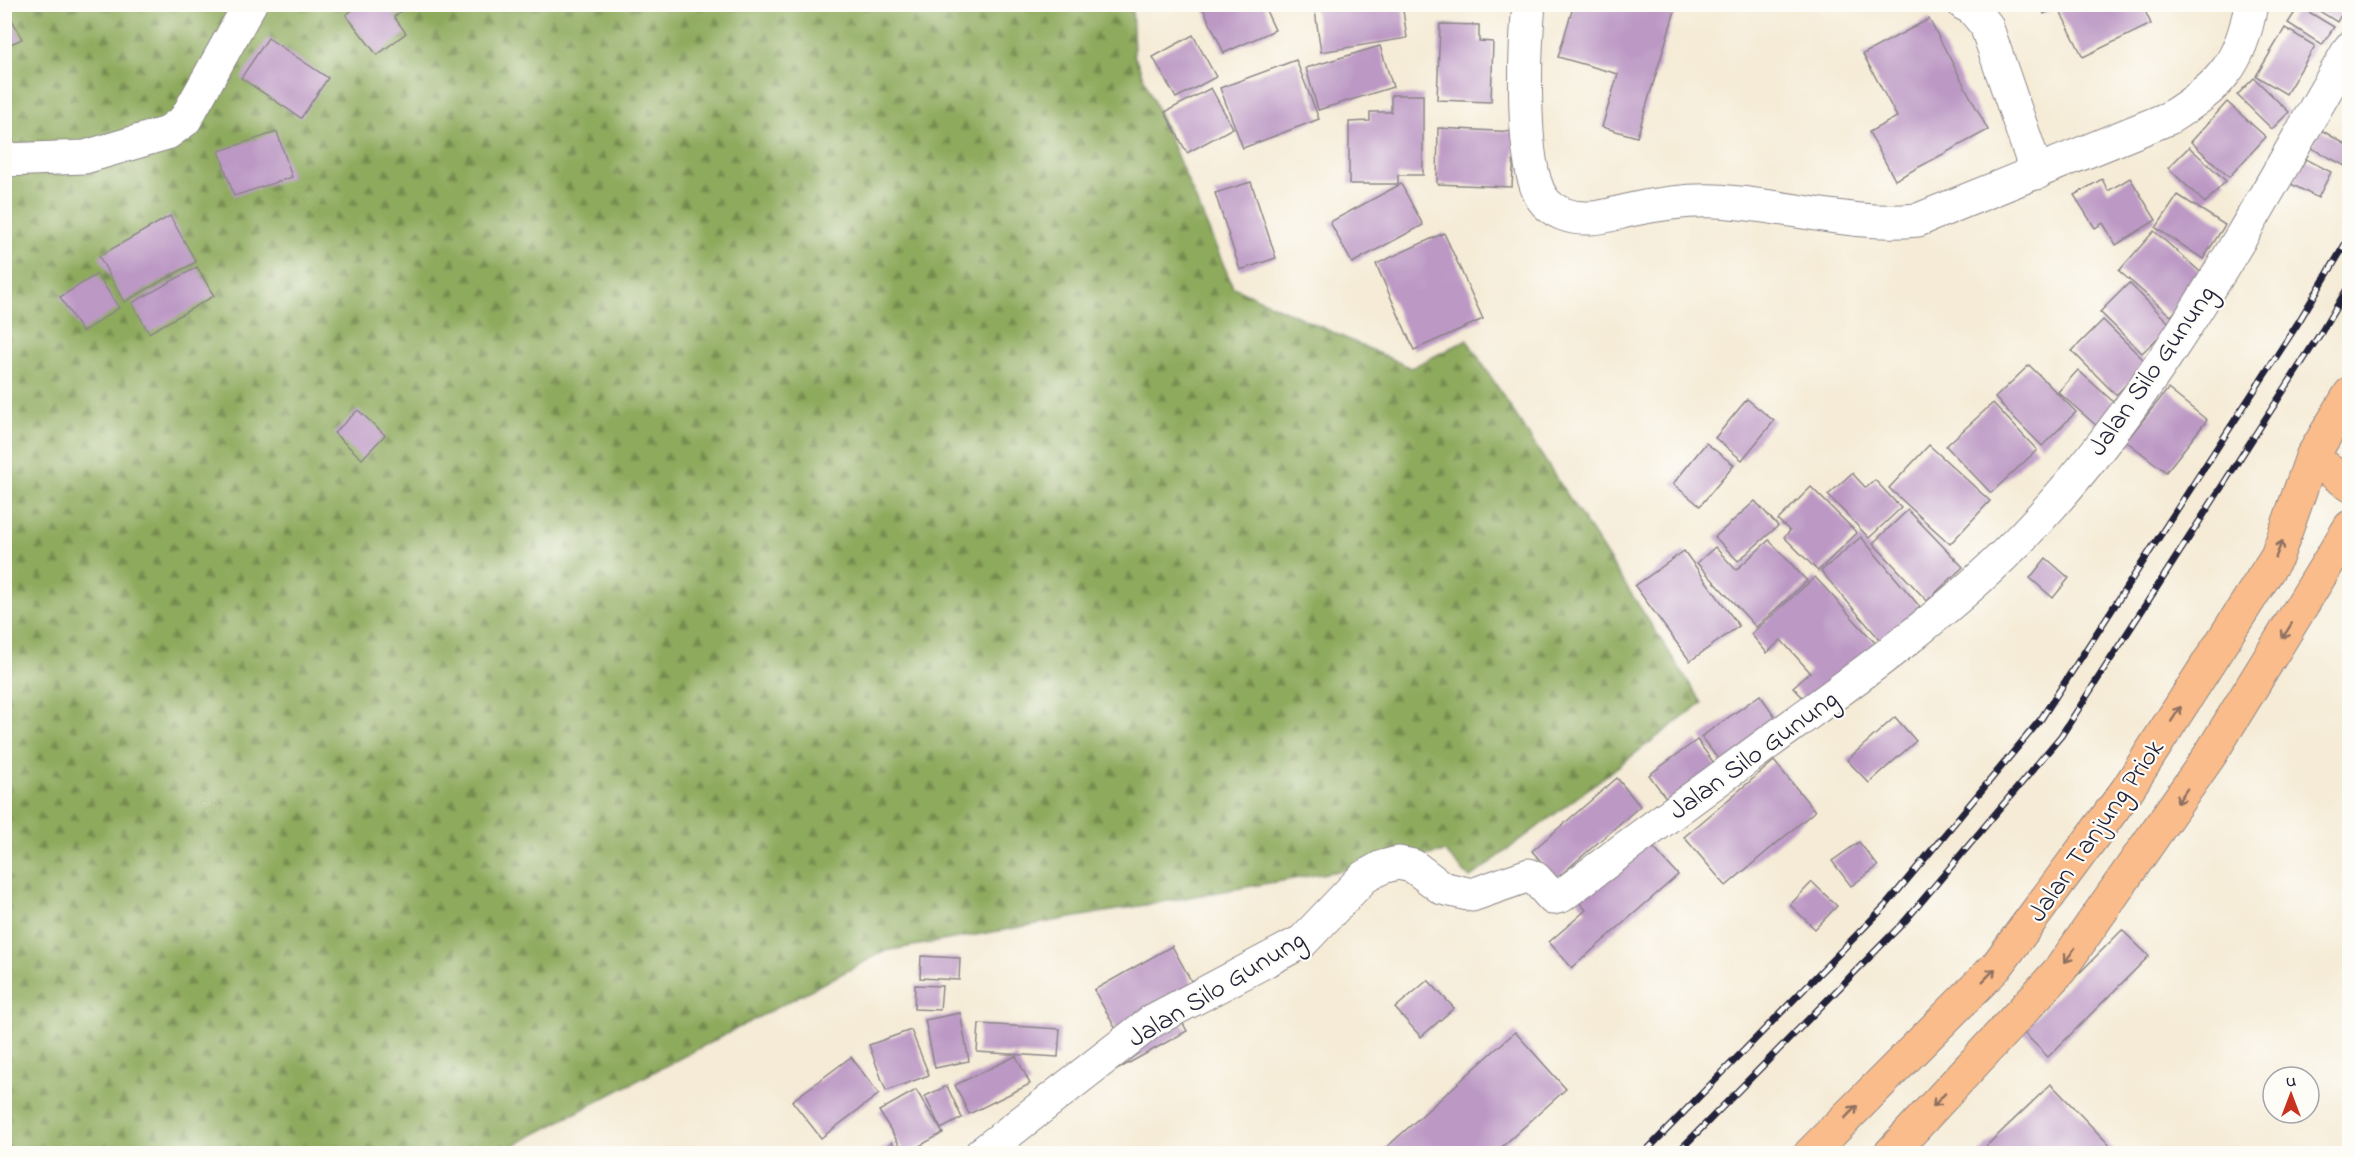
<svg xmlns="http://www.w3.org/2000/svg" width="2354" height="1158" viewBox="0 0 2354 1158" font-family="'Indie Flower',sans-serif">
  <defs>
    <pattern id="forest-firs" width="22" height="20" patternUnits="userSpaceOnUse" patternTransform="scale(1.5)"><rect width="22" height="20" fill="#8eaa5d"/><path d="M5 1l3.5 6h-7zM16 11l3.5 6h-7z" fill="#748a4e"/></pattern>
  </defs>
  <rect width="100%" height="100%" fill="#fdfcf7"/>
  <filter id="ink" filterUnits="userSpaceOnUse"><feTurbulence type="fractalNoise" baseFrequency=".0167" numOctaves="2"/><feDisplacementMap in="SourceGraphic" scale="12" xChannelSelector="R" yChannelSelector="G"/><feConvolveMatrix kernelMatrix="1 2 1 2 8 2 1 2 1" color-interpolation-filters="sRGB"/></filter>
  <filter id="wash" filterUnits="userSpaceOnUse"><feTurbulence type="fractalNoise" baseFrequency=".008" numOctaves="4" result="noise"/><feDisplacementMap in="SourceGraphic" scale="24" xChannelSelector="R" yChannelSelector="G"/><feGaussianBlur stdDeviation="1.35" result="paint"/><feColorMatrix in="noise" values="0 0 0 0 0 0 0 0 0 0 0 0 0 0 0 0 0 1.4 0 .05"/><feComposite in="paint" operator="in"/></filter>
  <g filter="url(#wash)">
    <rect width="100%" height="100%" fill="#f5ebd6"/>
    <path fill="url(#forest-firs)" stroke="#58664c" stroke-width="1.5" d="M5,5h1127l2,50 99,232 178,81 56,-28 235,363 -232,175 -25,-26 -560,99 -386,202 -494,1z"/>
    <g id="blocks">
      <g fill="#bc98c4">
        <path d="M4,4l18,35 -18,8z"/>
        <path d="M360,4h50l-16,13 12,16 -29,22 -31,-40z"/>
        <path d="M1201,4h62l12,26 -51,23z"/>
        <path d="M1314,4h88l5,34 -86,14z"/>
        <path d="M1574,4h103l-40,133 -35,-10 16,-53 -60,-17z"/>
        <path d="M2040,4h102l9,20 -68,33 -25,-50 -14,7z"/>
        <path d="M2308,4h39l-10,18z"/>
        <path d="M2299,6l35,21 -12,18 -34,-22z"/>
        <path d="M1929,19l59,111 -93,50 -26,-48 28,-15 -34,-63z"/>
        <path d="M1440,24l39,1v16l14,1 -2,60 -54,-2z"/>
        <path d="M2285,28l30,18 -29,48 -30,-18z"/>
        <path d="M1193,35l23,42 -40,21 -23,-41z"/>
        <path d="M268,38l60,40 -27,40 -60,-40z"/>
        <path d="M1380,46l13,41 -75,23 -12,-42z"/>
        <path d="M1296,60l23,59 -76,29 -23,-60z"/>
        <path d="M2254,78l35,34 -17,17 -35,-34z"/>
        <path d="M1211,88l22,40 -46,25 -22,-41z"/>
        <path d="M1391,95h32v80h-25v9h-49v-62l21,-1v-9h21z"/>
        <path d="M2227,102l39,35 -37,40 -38,-35z"/>
        <path d="M1438,128l77,4 -3,55 -75,-3z"/>
        <path d="M2321,130l29,17 -1,21 -38,-20z"/>
        <path d="M277,132l15,45 -58,19 -15,-45z"/>
        <path d="M2189,147l37,34 -21,22 -37,-35z"/>
        <path d="M2304,158l27,14 -13,26 -27,-14z"/>
        <path d="M2130,178l26,42 -40,25 -13,-22 -8,5 -21,-33 28,-16 6,12z"/>
        <path d="M1251,182l25,76 -36,12 -25,-77z"/>
        <path d="M1401,184l22,41 -71,38 -22,-41z"/>
        <path d="M2178,195l47,30 -22,34 -47,-31z"/>
        <path d="M170,216l26,46 -72,40 -25,-46z"/>
        <path d="M2154,231l52,46 -35,39 -52,-45z"/>
        <path d="M1444,233l39,86 -69,31 -38,-86z"/>
        <path d="M197,267l17,29 -65,37 -17,-30z"/>
        <path d="M97,274l22,34 -37,24 -22,-35z"/>
        <path d="M2129,283l42,42 -29,28 -42,-41z"/>
        <path d="M2103,320l44,43 -31,32 -44,-44z"/>
        <path d="M2029,365l47,47 -34,34 -47,-48z"/>
        <path d="M2078,370l39,35 -19,22 -40,-35z"/>
        <path d="M2168,389l39,31 -41,52 -40,-31z"/>
        <path d="M1747,399l27,22 -32,39 -27,-22z"/>
        <path d="M1993,403l44,47 -46,43 -45,-47z"/>
        <path d="M358,410l27,25 -23,24 -28,-26z"/>
        <path d="M1706,443l28,22 -34,41 -27,-22z"/>
        <path d="M1929,445l61,56 -40,43 -61,-56z"/>
        <path d="M1852,473l14,15 9,-8 26,28 -32,30 -41,-43z"/>
        <path d="M1811,487l46,46 -39,38 -34,-34 6,-6 -12,-11z"/>
        <path d="M1755,501l23,25 -40,35 -23,-24z"/>
        <path d="M1908,510l55,57 -36,34 -54,-58z"/>
        <path d="M1861,537l59,70 -39,34 -60,-70z"/>
        <path d="M1769,540l38,41 -51,46 -59,-64 18,-16 21,23z"/>
        <path d="M1684,551l55,75 -49,35 -55,-75z"/>
        <path d="M2046,558l23,20 -16,20 -23,-20z"/>
        <path d="M1815,577l63,69 -67,60 -18,-19 17,-15 -29,-32 -14,13 -16,-19z"/>
        <path d="M1760,695l19,27 -57,42 -21,-27z"/>
        <path d="M1895,717l21,24 -47,42 -22,-23z"/>
        <path d="M1697,740l20,27 -48,35 -20,-27z"/>
        <path d="M1774,761l41,50 -89,75 -42,-49z"/>
        <path d="M1617,778l23,28 -84,73 -24,-28z"/>
        <path d="M1643,836l35,39 -106,93 -23,-26 37,-32 -12,-14z"/>
        <path d="M1859,842l19,24 -27,20 -19,-25z"/>
        <path d="M1812,882l25,24 -22,23 -25,-24z"/>
        <path d="M2122,930l27,26 -101,101 -26,-26z"/>
        <path d="M1172,946l23,42 -78,43 -23,-41z"/>
        <path d="M921,956l39,2 -1,22 -39,-2z"/>
        <path d="M1428,980l26,28 -33,29 -26,-29z"/>
        <path d="M915,985l27,1 -2,24 -26,-1z"/>
        <path d="M960,1013l9,48 -34,7 -10,-48z"/>
        <path d="M1177,1013l10,18 -76,42z"/>
        <path d="M979,1024l81,5 -2,28 -81,-5z"/>
        <path d="M911,1030l18,45 -43,16 -17,-46z"/>
        <path d="M1515,1032l51,57 -72,65h-115z"/>
        <path d="M1016,1056l14,28 -61,30 -14,-29z"/>
        <path d="M851,1057l28,37 -58,44 -29,-37z"/>
        <path d="M2051,1084l67,70h-140z"/>
        <path d="M947,1086l15,32 -21,11 -16,-33z"/>
        <path d="M916,1090l27,43 -38,21 -26,-43z"/>
        <path d="M892,1142l8,12h-24z"/>
      </g>
    </g>
  </g>
  <g filter="url(#ink)">
    <use href="#blocks" fill-opacity="0" stroke="#8c8688" stroke-width="1.5"/>
    <g fill="none" stroke-linecap="round" stroke-linejoin="round">
      <g stroke="#8c8688" stroke-width="35">
        <g id="minor">
          <path d="M1529,4c-4,43 -9,160 13,194 10,15 30,21 48,20 13,0 27,-5 40,-8 28,-6 56,-10 85,-9 69,3 134,26 203,19l251,-102c50,-31 72,-53 82,-114"/>
          <path d="M1964,4l8,4 14,17 51,148"/>
          <path d="M4,160l81,-3 82,-24 18,-13 65,-116"/>
          <path d="M981,1154l171,-133 151,-80 61,-64 18,-10 16,-4 15,3 29,22 30,7 57,-20 6,3 18,20 8,-2c77,-58 155,-115 233,-172 71,-52 143,-104 207,-166 148,-143 247,-334 349,-510"/>
        </g>
      </g>
      <g stroke="#8c8688" stroke-width="35">
        <g id="highway">
          <path d="M2312,457l38,28"/>
          <path d="M1810,1154l186,-187 131,-177 150,-234 35,-99 38,-63"/>
          <path d="M1890,1154l170,-184 150,-215 140,-228"/>
        </g>
      </g>
      <use href="#minor" stroke="#fff" stroke-width="33"/>
      <use href="#highway" stroke="#f9bc8a" stroke-width="33"/>
      <g stroke="#22223b" stroke-width="7">
        <g id="rail">
          <path d="M1643,1154l243,-249 155,-186 257,-396 52,-87"/>
          <path d="M1676,1154l229,-233 156,-185 261,-405 28,-47"/>
        </g>
      </g>
      <use href="#rail" stroke="#fdfcf7" stroke-width="4.5" stroke-dasharray="14" stroke-linecap="butt"/>
    </g>
    <defs><path id="oneway-shaft" d="M-6 0H5M1.5-3L5.5 0L1.5 3" fill="none" stroke-width="1.6" stroke-linecap="round" stroke-linejoin="round" transform="scale(1.5)"/></defs>
    <g stroke="#8e6f62">
      <use href="#oneway-shaft" transform="translate(2279 549) rotate(-68)"/>
      <use href="#oneway-shaft" transform="translate(2287 631) rotate(122)"/>
      <use href="#oneway-shaft" transform="translate(2176 714) rotate(-57)"/>
      <use href="#oneway-shaft" transform="translate(2182 796) rotate(125)"/>
      <use href="#oneway-shaft" transform="translate(2070 955) rotate(125)"/>
      <use href="#oneway-shaft" transform="translate(1989 975) rotate(-45)"/>
      <use href="#oneway-shaft" transform="translate(1939 1100) rotate(133)"/>
      <use href="#oneway-shaft" transform="translate(1851 1112) rotate(-45)"/>
    </g>
  </g>
  <g text-anchor="middle" stroke-width="4.5" stroke-linejoin="round" paint-order="stroke">
    <g font-size="27" fill="#22223b" stroke="#fdfcf7">
      <text transform="translate(2151 370) rotate(-55)" y="9">Jalan Silo Gunung</text>
      <text transform="translate(1753 754) rotate(-36)" y="9">Jalan Silo Gunung</text>
      <text transform="translate(2095 830) rotate(-55)" y="9">Jalan Tanjung Priok</text>
      <text transform="translate(1216 988) rotate(-31)" y="9">Jalan Silo Gunung</text>
    </g>
  </g>
  <rect width="2354" height="1158" fill="none" stroke="#fdfcf7" stroke-width="24"/>
  <g transform="translate(2291 1095)"><circle r="28" fill="#fdfcf7" stroke="#a5a5ac" stroke-width="1.5"/>
  <path d="M0-4.5L10 22L0 15L-10 22Z" fill="#c8321e"/>
  <text y="-9" font-size="16" font-weight="bold" text-anchor="middle" fill="#22223b">U</text>
  </g>
</svg>
